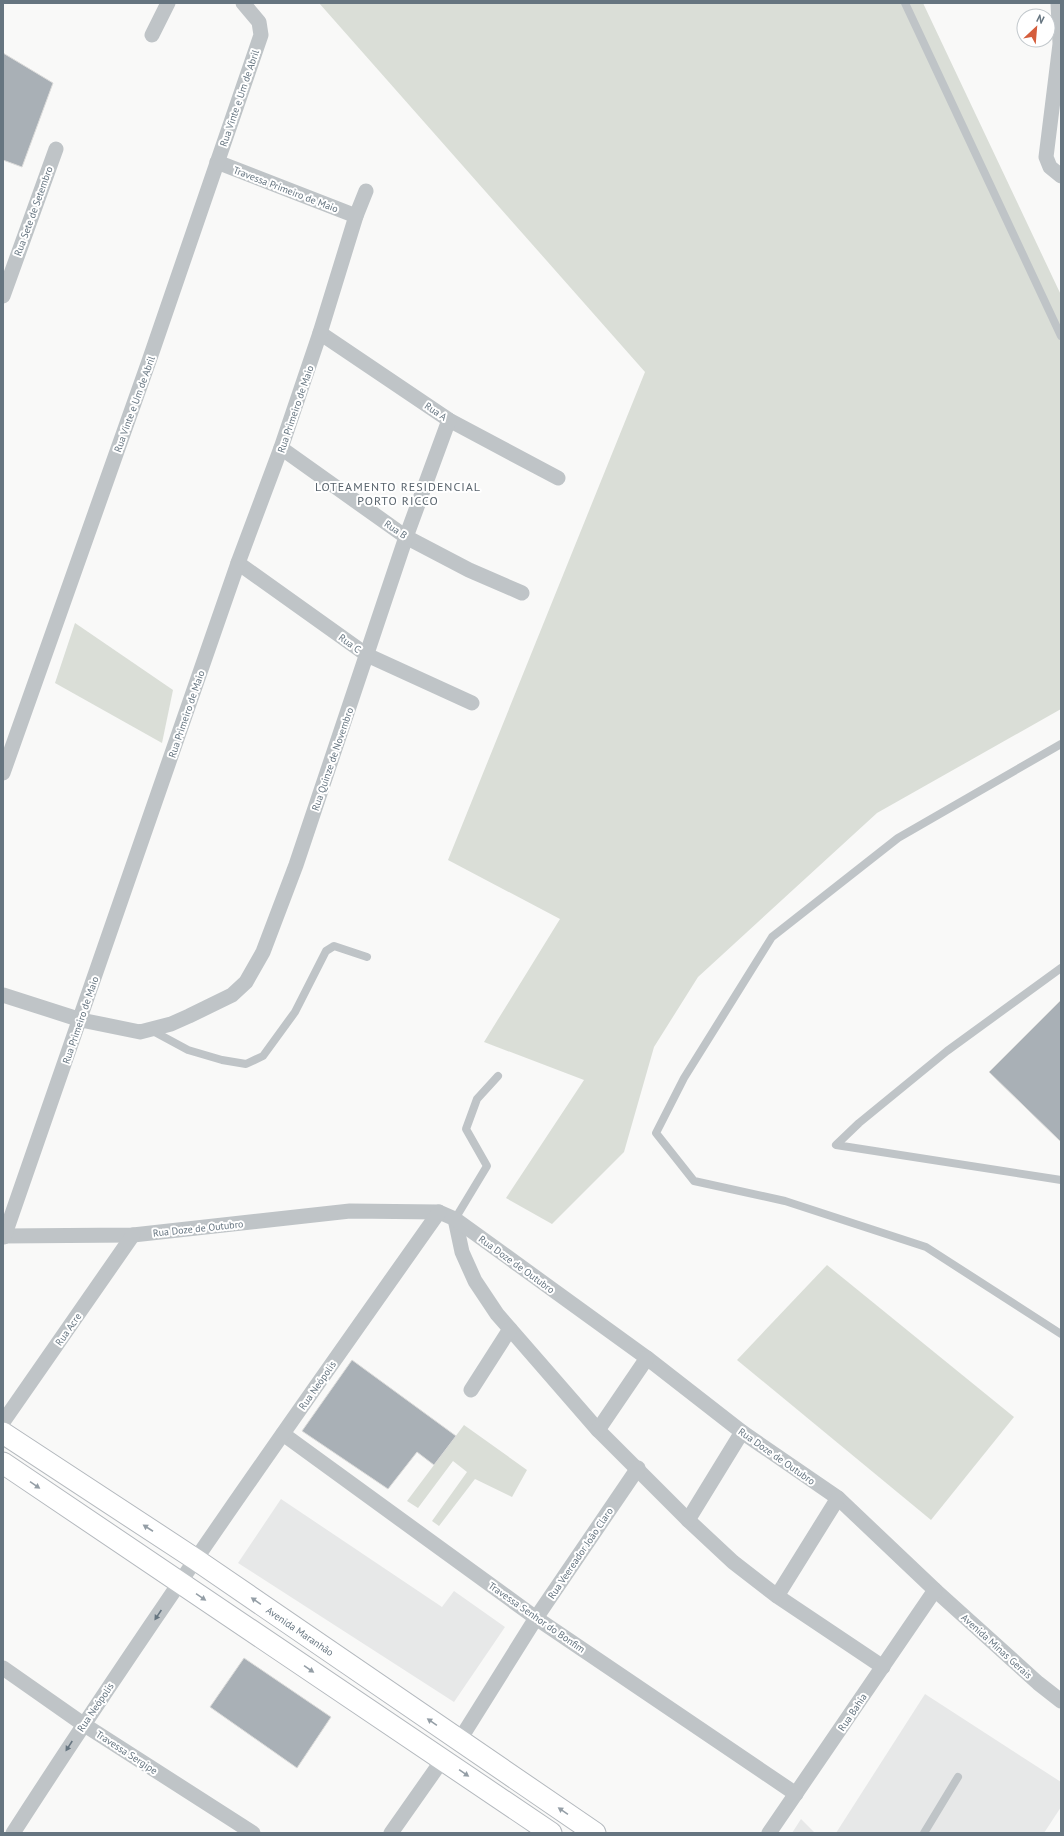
<svg xmlns="http://www.w3.org/2000/svg" width="1064" height="1836" viewBox="0 0 1064 1836" font-family="'PT Sans',sans-serif">
  <rect width="100%" height="100%" fill="#f9f9f8"/>
  <g fill="#e7e8e8">
    <path d="M281,1499l161,108 12,-16 51,36 -51,75 -216,-139z"/>
    <path d="M925,1694l136,88v25l-17,26h-208z"/>
    <path d="M801,1819l14,14h-23z"/>
  </g>
  <g fill="#daded7">
    <path d="M319,3h604l138,292v414l-184,104 -179,164 -44,70 -30,105 -72,72 -46,-26 78,-118 -100,-38 76,-123 -112,-59 197,-488z"/>
    <path d="M75,623l98,67 -11,53 -107,-60z"/>
    <path d="M827,1265l187,152 -83,103 -194,-160z"/>
    <path d="M464,1425l63,45 -15,27 -37,-18 -36,47 -7,-5 35,-49 -14,-11 -35,47 -11,-7z"/>
  </g>
  <g fill="#a9b0b6" stroke="#dbdbda">
    <path d="M3,53l50,30 -31,84 -19,-7z"/>
    <path d="M1061,1000v142l-72,-70z"/>
    <path d="M352,1360l104,76 -22,29 -17,-13 -29,37 -86,-58z"/>
    <path d="M244,1658l87,59 -34,51 -87,-61z"/>
  </g>
  <g fill="none" stroke-linecap="round" stroke-linejoin="round">
    <g stroke="#b4b9be" stroke-width="23">
      <g id="secondary">
        <path id="s1" d="M3,1433l192,126 400,274"/>
        <path d="M3,1463l548,370"/>
      </g>
    </g>
    <g stroke="#bfc4c7" stroke-width="8">
      <path d="M905,3l156,333"/>
      <path d="M1061,744l-163,94 -126,99 -88,141 -28,55 38,48 91,20 141,46 135,87"/>
      <path d="M1061,968l-114,83 -88,72 -23,22 225,35"/>
      <path d="M151,1030l37,20 34,10 24,4 17,-8 32,-44 31,-61 8,-5 33,11"/>
      <path d="M455,1219l32,-53 -21,-37 11,-30 21,-23"/>
      <path d="M924,1833l34,-56"/>
    </g>
    <g stroke="#bfc4c7" stroke-width="15">
      <path d="M1058,3l2,41 -14,113 4,10 11,9"/>
      <path d="M152,35l16,-32"/>
      <path d="M217,162l139,54"/>
      <path d="M3,296l53,-147"/>
      <path d="M320,333l129,87 109,58"/>
      <path d="M281,448l125,89 63,33 53,23"/>
      <path d="M238,563l129,92 105,48"/>
      <path d="M3,773l146,-412 112,-326 -2,-13 -16,-19"/>
      <path d="M3,995l78,25 59,12 31,-8 18,-8 43,-21 14,-13 17,-30 33,-87 110,-328 43,-117"/>
      <path d="M455,1219l7,33 13,29 22,33 101,116 90,90 45,42 44,34 106,71"/>
      <path d="M3,1236l130,-1 217,-24 89,1 16,7 192,139 95,74 96,66 97,92 103,93 23,18"/>
      <path d="M4,1237l234,-674 43,-115 39,-115 36,-117 10,-25"/>
      <path d="M471,1390l39,-61"/>
      <path d="M3,1422l130,-187"/>
      <path d="M598,1430l49,-72"/>
      <path d="M283,1434l253,184 260,176"/>
      <path d="M688,1520l54,-88"/>
      <path d="M777,1596l61,-98"/>
      <path d="M3,1668l80,56 170,109"/>
      <path d="M459,1741l77,-123 102,-150"/>
      <path d="M13,1833c136,-211 281,-416 426,-621"/>
      <path d="M391,1833l52,-74"/>
      <path d="M769,1833l166,-243"/>
    </g>
    <use href="#secondary" stroke="#fff" stroke-width="21"/>
  </g>
  <defs><path id="oneway-solid" d="M-6-.8H1V-3.2L6.5 0L1 3.2V.8H-6Z"/></defs>
  <g fill="#949ea6">
    <use href="#oneway-solid" transform="translate(35 1485) rotate(34)"/>
    <use href="#oneway-solid" transform="translate(148 1528) rotate(-147)"/>
    <use href="#oneway-solid" transform="translate(201 1597) rotate(34)"/>
    <use href="#oneway-solid" transform="translate(256 1601) rotate(-145)"/>
    <use href="#oneway-solid" transform="translate(309 1669) rotate(34)"/>
    <use href="#oneway-solid" transform="translate(432 1722) rotate(-145)"/>
    <use href="#oneway-solid" transform="translate(464 1773) rotate(35)"/>
    <use href="#oneway-solid" transform="translate(563 1811) rotate(-146)"/>
  </g>
  <g fill="#667580">
    <use href="#oneway-solid" transform="translate(158 1615) rotate(124)"/>
    <use href="#oneway-solid" transform="translate(69 1746) rotate(123)"/>
  </g>
  <g text-anchor="middle" stroke-width="4" stroke-linejoin="round" paint-order="stroke">
    <g font-size="10" fill="#667580" stroke="#fff">
      <text transform="translate(239 98) rotate(-71)" y="4">Rua Vinte e Um de Abril</text>
      <text transform="translate(286 189) rotate(21)" y="4">Travessa Primeiro de Maio</text>
      <text transform="translate(33 211) rotate(-70)" y="4">Rua Sete de Setembro</text>
      <text transform="translate(134 404) rotate(-70)" y="4">Rua Vinte e Um de Abril</text>
      <text transform="translate(295 409) rotate(-71)" y="4">Rua Primeiro de Maio</text>
      <text transform="translate(436 411) rotate(34)" y="4">Rua A</text>
      <text transform="translate(396 529) rotate(34)" y="4">Rua B</text>
      <text transform="translate(350 643) rotate(36)" y="4">Rua C</text>
      <text transform="translate(186 714) rotate(-71)" y="4">Rua Primeiro de Maio</text>
      <text transform="translate(332 759) rotate(-71)" y="4">Rua Quinze de Novembro</text>
      <text transform="translate(80 1020) rotate(-71)" y="4">Rua Primeiro de Maio</text>
      <text transform="translate(198 1228) rotate(-6)" y="4">Rua Doze de Outubro</text>
      <text transform="translate(517 1264) rotate(36)" y="4">Rua Doze de Outubro</text>
      <text transform="translate(68 1329) rotate(-55)" y="4">Rua Acre</text>
      <text transform="translate(317 1385) rotate(-55)" y="4">Rua Neópolis</text>
      <text transform="translate(777 1456) rotate(35)" y="4">Rua Doze de Outubro</text>
      <text transform="translate(580 1553) rotate(-56)" y="4">Rua Veereador João Claro</text>
      <text transform="translate(537 1617) rotate(35)" y="4">Travessa Senhor do Bonfim</text>
      <text dy="4" stroke="none"><textPath href="#s1" startOffset="357">Avenida Maranhão</textPath></text>
      <text transform="translate(997 1646) rotate(42)" y="4">Avenida Minas Gerais</text>
      <text transform="translate(95 1707) rotate(-56)" y="4">Rua Neópolis</text>
      <text transform="translate(852 1712) rotate(-56)" y="4">Rua Bahia</text>
      <text transform="translate(127 1752) rotate(33)" y="4">Travessa Sergipe</text>
    </g>
    <g font-size="12" letter-spacing="1" fill="#58636c" stroke="#fff">
      <text x="398" y="491">LOTEAMENTO RESIDENCIAL<tspan x="398" dy="14">PORTO RICCO</tspan></text>
    </g>
  </g>
  <rect width="1064" height="1836" fill="none" stroke="#667580" stroke-width="8"/>
  <g transform="translate(1036 28) rotate(26)"><circle r="19" fill="#ffffff" stroke="#c2c8cc"/>
  <path d="M0-3L7 15L0 10L-7 15Z" fill="#d55d3c"/>
  <text y="-6" font-size="11" font-weight="bold" text-anchor="middle" fill="#667580">N</text>
  </g>
</svg>
